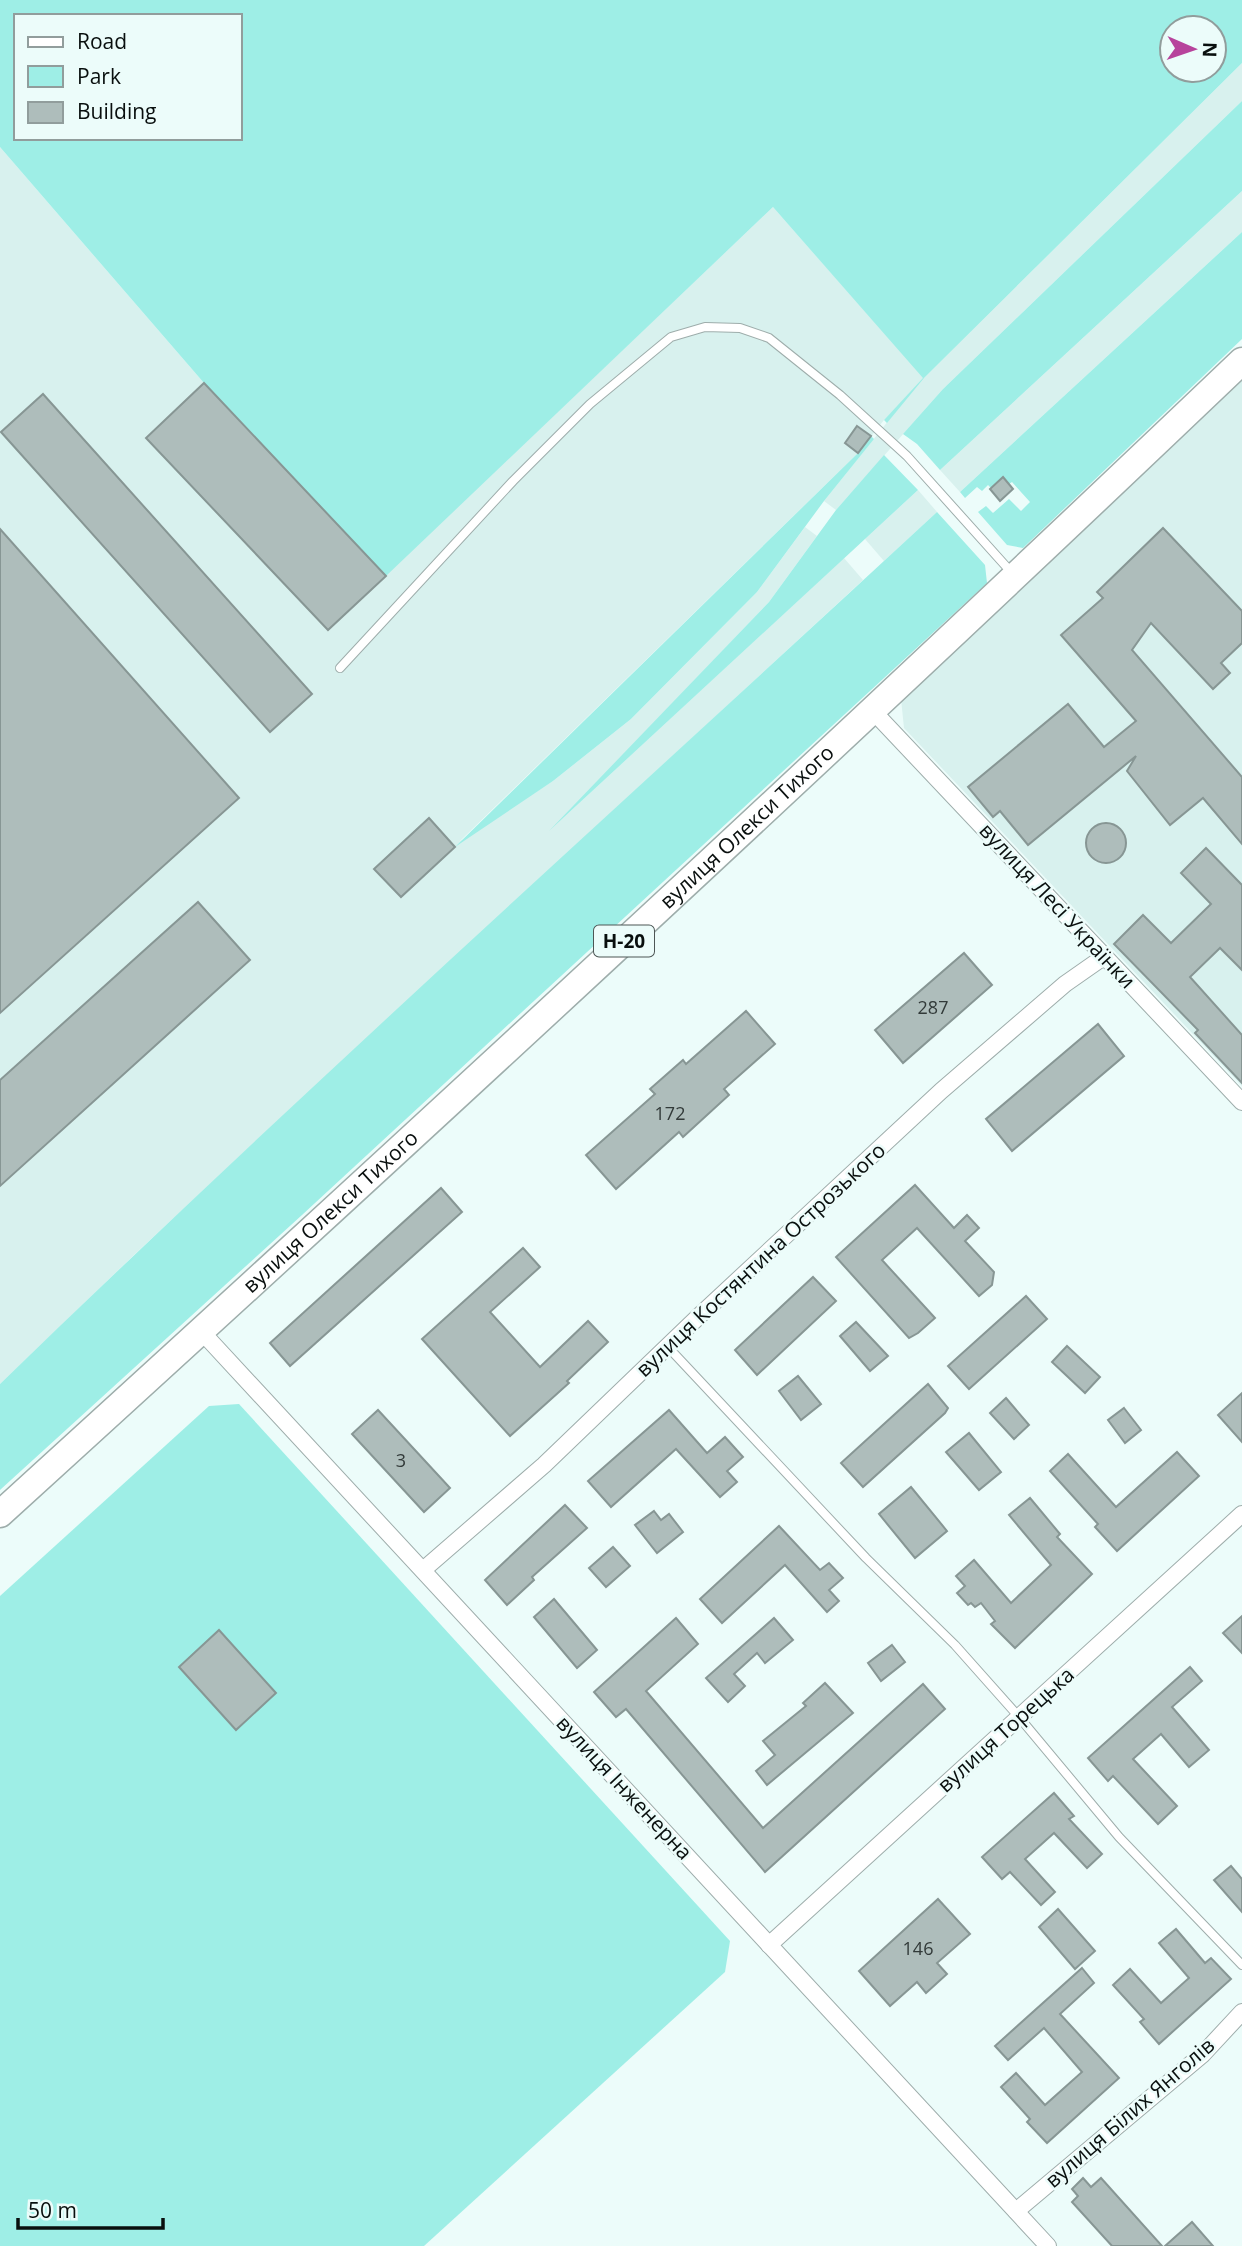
<svg xmlns="http://www.w3.org/2000/svg" width="1242" height="2246" viewBox="0 0 1242 2246" font-family="'Open Sans',sans-serif">
  <rect width="100%" height="100%" fill="#ecfcfa"/>
  <g fill="#d8f1ee">
    <path d="M1242,63v38l-299,288 -107,121 -12,-9 89,-111 -29,30 -26,33 -399,389 94,-61 78,-62 126,-127 48,-65 12,9 -48,66 -207,217 282,-261 19,22 -604,558 -124,116 -135,130v-1237l204,236 182,192 387,-368 151,171z"/>
    <path d="M1242,191v41l-282,260 -20,-22z"/>
    <path d="M1242,378v708l-338,-358 -3,-29z"/>
    <path d="M918,490l19,22 -53,49 -19,-22z"/>
  </g>
  <g fill="#9eeee6" fill-rule="evenodd">
    <path d="M0,0h1242v63l-318,315 -37,45 -3,-3 39,-42 -150,-171 -387,369 -182,-193 -204,-236zM16,16h224v122h-224zM1172,28h42v42h-42z"/>
    <path d="M1242,101v90l-302,279 -23,-26 -14,-10 40,-45z"/>
    <path d="M1242,232v107l-219,209 -16,-3 -29,-33 8,-6 7,7 16,-14 12,12 9,-9 -18,-20 -3,2 -6,-7 -12,11 -3,-3 -6,6 -5,-4 -12,11 -5,-6z"/>
    <path d="M871,436l3,3 -50,62 -67,91 -126,127 -78,62 -98,66 403,-394z"/>
    <path d="M884,455l34,35 -369,341 220,-229 67,-92z"/>
    <path d="M937,512l48,53 2,18 -685,632 -302,275v-106c306,-297 624,-582 937,-872z"/>
    <path d="M239,1404l491,537 -5,31 -301,274h-424v-650l209,-190z"/>
  </g>
  <g fill="#aebdbb" stroke="#879694" stroke-width="2">
    <path d="M204,383l182,193 -58,54 -182,-192z"/>
    <path d="M43,394l269,300 -42,38 -269,-300z"/>
    <path d="M857,426l14,10 -13,17 -13,-10z"/>
    <path d="M1003,477l10,12 -13,12 -10,-12z"/>
    <path d="M1163,528l79,83v32l-21,20 9,10 -17,16 -62,-66 -19,27 110,127v67l-39,-46 -33,27 -43,-54 9,-15 -108,89 -28,-34 -7,6 -25,-30 100,-83 36,43 32,-26 -75,-86 42,-37 -6,-6z"/>
    <path d="M0,529l239,269 -239,215z"/>
    <path d="M429,818l26,29 -54,50 -27,-28z"/>
    <circle cx="1106" cy="843" r="20"/>
    <path d="M1206,848l36,37v85l-22,-22 -30,29 52,58v48l-47,-50 3,-3 -84,-86 29,-29 28,28 40,-39 -30,-31z"/>
    <path d="M198,902l52,58 -250,226v-106z"/>
    <path d="M964,953l28,32 -89,78 -28,-33z"/>
    <path d="M746,1011l29,33 -51,45 5,6 -46,42 -4,-5 -63,57 -30,-34 69,-61 -5,-5 33,-29 3,4z"/>
    <path d="M1098,1024l26,32 -112,95 -26,-32z"/>
    <path d="M915,1185l39,43 13,-13 12,13 -14,13 29,31 -2,13 -13,11 -62,-68 -35,32 53,58 -17,15 -9,5 -73,-81z"/>
    <path d="M441,1188l21,24 -172,154 -20,-23z"/>
    <path d="M523,1248l17,19 -50,45 50,55 48,-46 20,21 -41,39 2,2 -59,53 -88,-97z"/>
    <path d="M813,1277l23,24 -79,74 -22,-25z"/>
    <path d="M1026,1296l21,23 -78,70 -21,-23z"/>
    <path d="M856,1322l32,34 -18,15 -30,-35z"/>
    <path d="M1067,1346l33,31 -15,16 -33,-31z"/>
    <path d="M798,1376l23,28 -20,16 -22,-29z"/>
    <path d="M928,1384l20,24 -3,5 -82,74 -22,-24z"/>
    <path d="M1242,1393v49l-24,-27z"/>
    <path d="M1006,1398l23,27 -15,14 -24,-26z"/>
    <path d="M1124,1408l17,22 -16,13 -17,-23z"/>
    <path d="M378,1410l72,78 -26,24 -72,-78z"/>
    <path d="M669,1410l38,43 18,-16 18,20 -16,14 10,11 -17,15 -44,-48 -65,58 -23,-26z"/>
    <path d="M969,1433l32,39 -22,18 -33,-38z"/>
    <path d="M1177,1452l22,24 -82,75 -22,-24 3,-3 -48,-53 18,-17 48,53z"/>
    <path d="M911,1487l36,44 -32,27 -36,-44z"/>
    <path d="M1030,1498l30,36 -3,3 35,37 -77,74 -24,-24 4,-3 -14,-18 -6,4 -4,-4 -3,2 -11,-12 8,-7 -9,-10 18,-16 37,43 40,-38 -42,-50z"/>
    <path d="M565,1505l22,23 -55,49 2,3 -27,25 -22,-25z"/>
    <path d="M654,1511l7,9 8,-6 14,18 -26,21 -22,-28z"/>
    <path d="M779,1526l41,44 9,-7 14,15 -14,12 10,11 -12,11 -42,-47 -63,58 -22,-24z"/>
    <path d="M613,1547l17,19 -24,21 -17,-19z"/>
    <path d="M554,1599l43,51 -20,18 -43,-51z"/>
    <path d="M1242,1616v37l-19,-20z"/>
    <path d="M676,1618l22,26 -52,47 117,137 160,-144 22,25 -180,163 -139,-163 -10,8 -22,-25z"/>
    <path d="M774,1618l19,22 -28,23 -8,-10 -23,21 11,12 -17,16 -22,-24z"/>
    <path d="M219,1630l57,63 -40,37 -57,-63z"/>
    <path d="M892,1645l13,17 -24,19 -13,-18z"/>
    <path d="M1190,1667l12,14 -30,26 37,43 -20,17 -28,-33 -28,25 44,47 -19,18 -45,-48 -5,5 -20,-23z"/>
    <path d="M825,1683l28,30 -86,72 -11,-14 19,-16 -12,-14 43,-35 -3,-3z"/>
    <path d="M1054,1793l20,23 -5,3 33,35 -15,14 -33,-35 -29,26 30,33 -14,13 -31,-33 -8,7 -20,-22z"/>
    <path d="M1231,1866l11,13v33l-28,-32z"/>
    <path d="M938,1899l32,35 -33,29 10,11 -21,19 -9,-11 -27,24 -31,-35z"/>
    <path d="M1058,1909l37,42 -20,18 -36,-42z"/>
    <path d="M1176,1929l29,34 6,-5 20,21 -72,65 -19,-22 4,-3 -31,-34 17,-16 31,34 28,-25 -30,-35z"/>
    <path d="M1082,1968l12,15 -34,31 59,64 -72,65 -20,-21 3,-3 -29,-32 15,-14 29,32 37,-33 -38,-44 -36,32 -13,-14z"/>
    <path d="M1083,2178l8,9 10,-9 61,68h-50l-40,-44 6,-6 -6,-7z"/>
    <path d="M1192,2222l21,24h-48z"/>
  </g>
  <g fill="none" stroke-linecap="round" stroke-linejoin="round">
    <g stroke="#9eadab" stroke-width="10">
      <g id="service">
        <path d="M340,668l173,-187 77,-77 81,-67 34,-10 35,1 29,10 71,57 67,61 105,117"/>
        <path d="M667,1346l199,212 89,87 64,72 100,120 123,128"/>
      </g>
    </g>
    <g stroke="#9eadab" stroke-width="18">
      <g id="minor">
        <path d="M872,710l370,392"/>
        <path d="M201,1331l847,915"/>
        <path d="M423,1570l121,-105 153,-147 244,-227 124,-107 40,-28"/>
        <path d="M769,1945l473,-431"/>
        <path d="M1016,2211l187,-157 39,-42"/>
      </g>
    </g>
    <g stroke="#9eadab" stroke-width="29">
      <g id="primary">
        <path id="s1" d="M0,1514c418,-380 833,-763 1242,-1153"/>
      </g>
    </g>
    <use href="#service" stroke="#fff" stroke-width="8"/>
    <use href="#minor" stroke="#fff" stroke-width="16"/>
    <use href="#primary" stroke="#fff" stroke-width="26"/>
  </g>
  <g text-anchor="middle" stroke-width="5" stroke-linejoin="round" paint-order="stroke">
    <g font-size="18" fill="#323a39">
      <text x="933" y="1014">287</text>
      <text x="670" y="1120">172</text>
      <text x="401" y="1467">3</text>
      <text x="918" y="1955">146</text>
    </g>
    <rect fill="#ecfcfa" stroke="#4d5655" stroke-width="2" x="594" y="925.5" width="60" height="31" rx="5"/>
    <g font-size="19" font-weight="bold" fill="#090f0e">
      <text x="624" y="948">Н-20</text>
    </g>
    <g font-size="21" fill="#090f0e" stroke="#ecfcfa">
      <text dy="7" stroke="none"><textPath href="#s1" startOffset="1015">вулиця Олекси Тихого</textPath></text>
      <text transform="translate(1057 906) rotate(47)" y="7">вулиця Лесі Українки</text>
      <text dy="7" stroke="none"><textPath href="#s1" startOffset="448">вулиця Олекси Тихого</textPath></text>
      <text transform="translate(761 1260) rotate(-43)" y="7">вулиця Костянтина Острозького</text>
      <text transform="translate(1006 1730) rotate(-42)" y="7">вулиця Торецька</text>
      <text transform="translate(624 1788) rotate(47)" y="7">вулиця Інженерна</text>
      <text transform="translate(1130 2113) rotate(-41)" y="7">вулиця Білих Янголів</text>
    </g>
  </g>
  <rect x="14" y="14" width="228" height="126" fill="#ecfcfa" stroke="#919d9c" stroke-width="2"/>
  <rect x="28" y="37" width="35" height="10" fill="#ffffff" stroke="#919d9c" stroke-width="2"/>
  <text x="77" y="49" font-size="21" fill="#090f0e">Road</text>
  <rect x="28" y="66" width="35" height="21" fill="#9eeee6" stroke="#919d9c" stroke-width="2"/>
  <text x="77" y="84" font-size="21" fill="#090f0e">Park</text>
  <rect x="28" y="102" width="35" height="21" fill="#aebdbb" stroke="#919d9c" stroke-width="2"/>
  <text x="77" y="119" font-size="21" fill="#090f0e">Building</text>
  <g transform="translate(1193 49) rotate(92)"><circle r="33" fill="#ecfcfa" stroke="#919d9c" stroke-width="2"/>
  <path d="M0-5L12 26L0 18L-12 26Z" fill="#b7439c"/>
  <text y="-10" font-size="19" font-weight="bold" text-anchor="middle" fill="#090f0e">N</text>
  </g>
  <path d="M18 2218v10h145v-10" fill="none" stroke="#090f0e" stroke-width="3.5"/>
  <text x="28" y="2218" font-size="21" fill="#090f0e" stroke="#ecfcfa" stroke-width="5" paint-order="stroke">50 m</text>
</svg>
